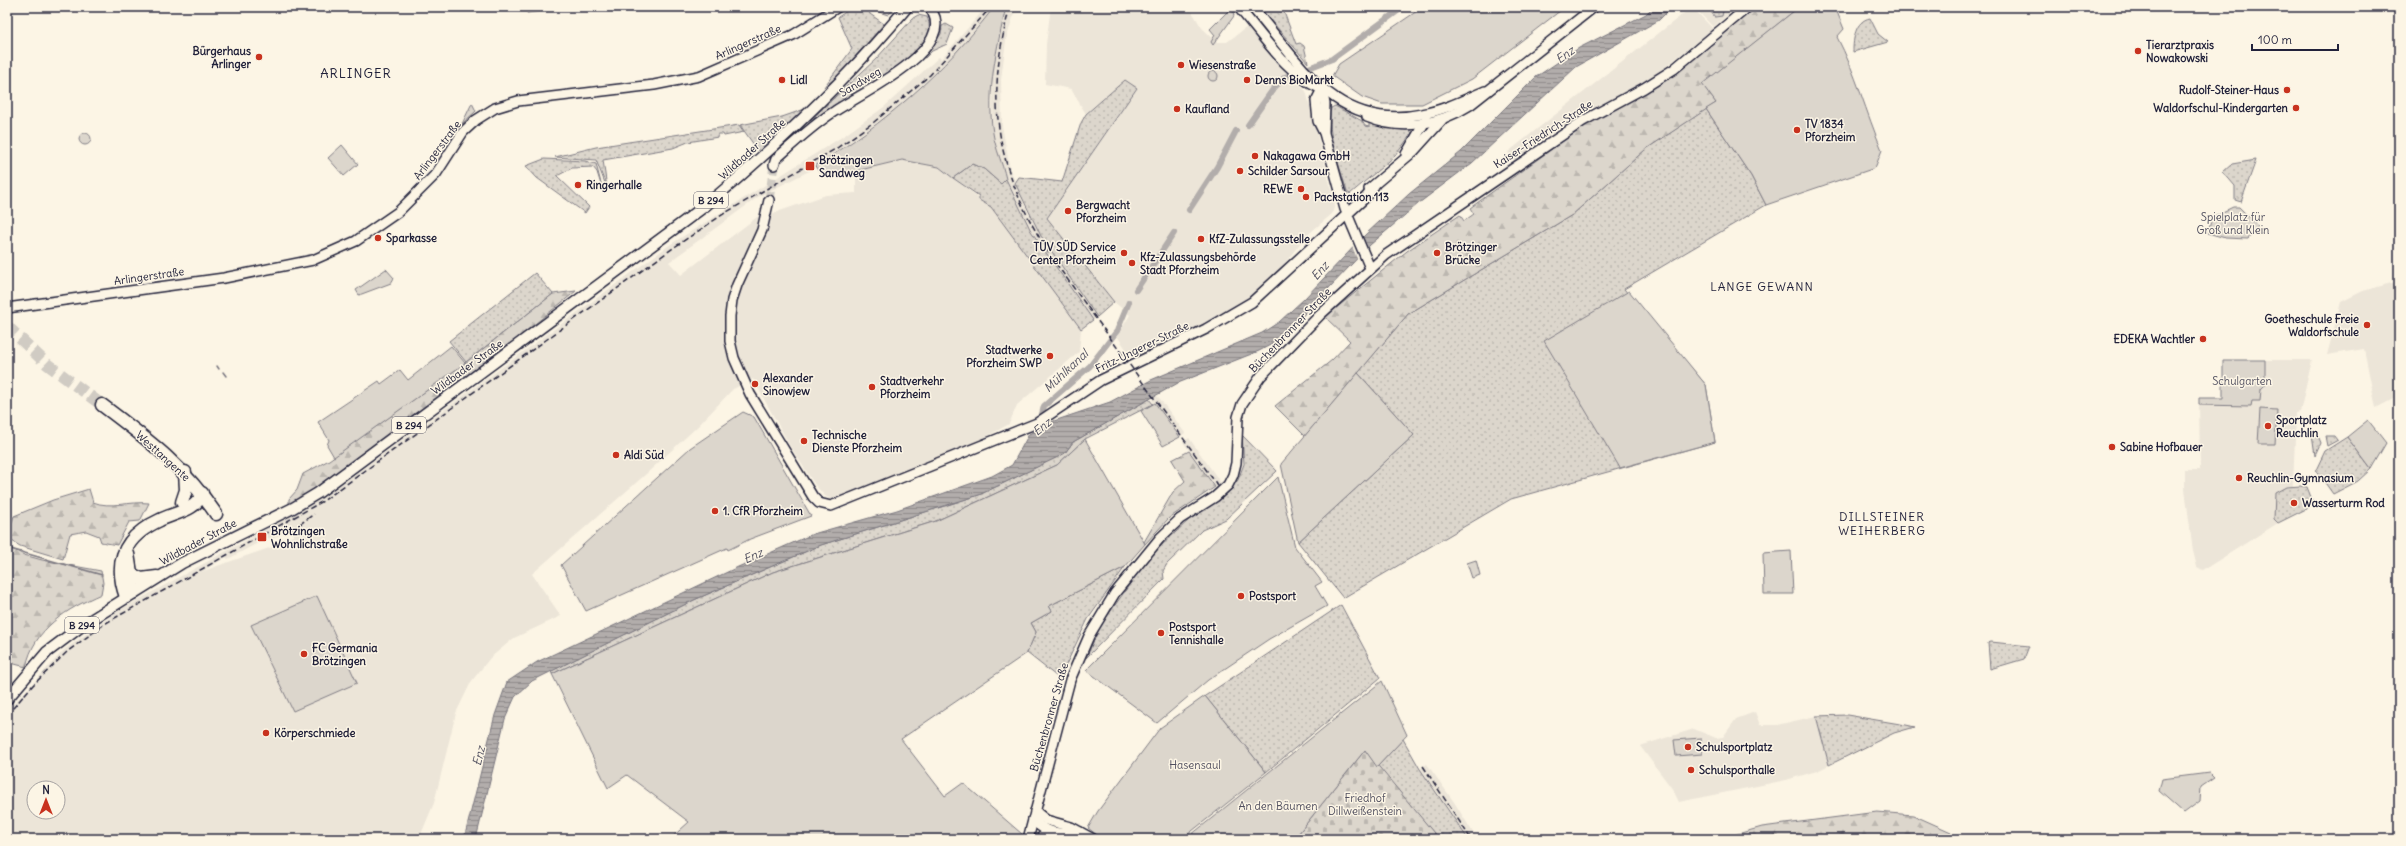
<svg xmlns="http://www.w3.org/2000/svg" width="2406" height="846" viewBox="0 0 2406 846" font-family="Delius,sans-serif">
  <defs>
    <pattern id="grass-dots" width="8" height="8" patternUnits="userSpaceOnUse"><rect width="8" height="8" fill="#dcd6cc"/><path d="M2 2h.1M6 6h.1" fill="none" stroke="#bcb7b0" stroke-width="1.8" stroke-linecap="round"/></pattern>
    <pattern id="forest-firs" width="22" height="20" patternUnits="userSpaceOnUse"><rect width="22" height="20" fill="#dcd6cc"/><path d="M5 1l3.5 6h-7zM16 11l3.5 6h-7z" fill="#bcb7b0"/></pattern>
    <pattern id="cemetery-stones" width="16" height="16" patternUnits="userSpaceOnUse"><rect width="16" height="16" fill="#dcd6cc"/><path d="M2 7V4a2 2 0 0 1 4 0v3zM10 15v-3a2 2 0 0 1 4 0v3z" fill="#bcb7b0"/></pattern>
    <pattern id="water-rules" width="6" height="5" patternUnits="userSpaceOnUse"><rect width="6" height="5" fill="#b2adab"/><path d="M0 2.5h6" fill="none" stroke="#908c8c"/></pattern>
  </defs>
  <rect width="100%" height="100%" fill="#fcf5e5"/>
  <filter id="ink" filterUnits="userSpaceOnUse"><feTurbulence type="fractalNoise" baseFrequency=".025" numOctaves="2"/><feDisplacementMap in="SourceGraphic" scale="8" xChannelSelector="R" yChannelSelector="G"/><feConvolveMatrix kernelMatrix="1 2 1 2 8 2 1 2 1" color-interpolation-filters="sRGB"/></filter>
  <g filter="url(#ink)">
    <g fill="#ece5d8" fill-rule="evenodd">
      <path d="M986,7h8l-33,42 -61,57 -85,62 -57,29 -89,65 12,13 80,-61 13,-1 52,-18 30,-2v-22l46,-11 37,7 52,40 90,122 -2,23 -62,53 -8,19 -30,17 -147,59 -7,-4 -10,-11 -25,-39 -37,-67 -20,10 -35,37 -52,48 -114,100 29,42 -47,22 -24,20 -19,24 -15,31 -22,90 -15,36h-412v-128l58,-62 55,-39 204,-113 347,-253 174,-109 39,-28 55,-50 2,2zM289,530l5,5 -19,11 -72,25 23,-14 2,2 39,-21 6,1zM34,788h24v24h-24z"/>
      <path d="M1006,7h10l-10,33 -5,40 1,46 8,43 19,46 68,102 -4,3 -62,-89 -25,-52 -6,-23h-2l-5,-25 -1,-55z"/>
      <path d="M1051,7h138l13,21 15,14h10l20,-15 6,3 27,35 26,26 29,113 -3,10 -27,23 -27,35 -22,20 -23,16 -100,51 -16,-23 13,-21 -16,-13 -67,-84 90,-130 -12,-8 -39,34 -15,-25 -26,-5 1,-40z"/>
      <path d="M1692,7l21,22 -63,50 -57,29 -79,53 -6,-9z"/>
      <path d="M1694,7h43l-24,20z"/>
      <path d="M2392,283h7v113l-23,12 -12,-59 -37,6 14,-53 22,-11z"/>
      <path d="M2223,360h89l-12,52 -4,1 -3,73 -7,1 -12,32 4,4 -75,47 -6,-3 -4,-16 -8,-62v-19h15l-1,-72h24z"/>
      <path d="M1157,396l3,3 25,34 -5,4 -28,-37z"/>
      <path d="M1189,438l32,45 -6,4 -32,-45z"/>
      <path d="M1755,712l5,13h17l39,-9 13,49 -12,6 -31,9 -107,22 -6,-12 -33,-44 54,-17 22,9 7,-1 13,-18z"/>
      <path d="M1427,764l27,38 23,37h-9l-48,-70z"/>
    </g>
    <g fill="url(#grass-dots)" stroke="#7f7c84">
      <path d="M853,7h14l3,7 14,10 -47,53 -13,10 28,-38 -14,-32z"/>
      <path d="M875,7h22l-9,8 -9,-3z"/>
      <path d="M1265,7h17l14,37 4,-1 4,3 4,17 -41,-47 -3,-4z"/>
      <path d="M1711,7h13l-2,9 -7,1 -4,-5z"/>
      <path d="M918,15l9,2c3,7 3,14 0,21 -16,31 -89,66 -120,85l69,-64 37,-41z"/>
      <path d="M1870,18l8,16 10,8 -35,10c0,-13 2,-31 17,-34z"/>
      <path d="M946,24l7,4 -6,16 -15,7 -7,7 -2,-1 18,-23 1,-8z"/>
      <path d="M1125,80l12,8 -90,130 67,84 -17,15 -56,-81 -26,-53 4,-6 43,5 19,-59 5,-9z"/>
      <path d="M472,103l4,8 -14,13z"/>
      <path d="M1335,106l27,15 3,5 4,1v-5l22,6h17l4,5 -17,23 -45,38 -3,-2c-7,-26 -21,-58 -16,-84z"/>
      <path d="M805,109l-46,43 -19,-27 42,-8z"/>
      <path d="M1706,109l45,67 15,29 -142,84 82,96 9,57 -204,57 -168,99 -45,-56 116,-107 -56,-62 50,-59 164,-99 74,-66z"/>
      <path d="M739,125l5,7 -20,4 -1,-2h-5v3l-30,5 -15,6 -70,12 4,28 -11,-28 -41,-3 41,-10z"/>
      <path d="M544,159l41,2 11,3 7,27 -6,-19 -4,-5 -21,1 -15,8 32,31 -4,6 -48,-35 -11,-12z"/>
      <path d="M2256,160l-15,42 -6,-2v-14l-12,-14 9,-8z"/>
      <path d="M972,164l12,5 17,15 5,-5 25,52 62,89 -12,9 -90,-122 -12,-7v-4l-26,-18z"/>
      <path d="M535,273l18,21 -87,68 -17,-21z"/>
      <path d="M1149,399l4,5 -68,35 -28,26 -121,56 -163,51 -221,102 -1,-3 143,-71 127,-55 158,-50 86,-42 8,-11z"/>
      <path d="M1242,435l35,36 -51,48 -24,11 -35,34 -4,7 1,8 -78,79 15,-33 48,-68 41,-38 34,-23 14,-16 6,-16z"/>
      <path d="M2312,435l7,3 2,5 -6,13z"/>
      <path d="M2325,436h10l3,4 -11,6z"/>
      <path d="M2347,437l24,32 -13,12 -25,13 -17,-24 9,-19z"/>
      <path d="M2301,486l6,1 6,15 -7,7 -28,14 -4,-4 1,-26 11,-6z"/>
      <path d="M1125,567l-37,52 -26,54 -6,3 -29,-23 9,-21 -5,-9 21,-12 -3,-5z"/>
      <path d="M1341,605l39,73 -114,94 -61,-76z"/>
      <path d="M1991,642l38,4 -5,13 -34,10 -2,-26z"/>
      <path d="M1847,715l59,10 9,2 -21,6 -65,32 -13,-49z"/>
      <path d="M1403,739l17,30 48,70h-29l-62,-72z"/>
    </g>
    <g fill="url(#forest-firs)" stroke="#7f7c84">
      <path d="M1753,7h46l-96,77 13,19 -70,46 -74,66 -164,99 -103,122 -30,-30 57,-46 18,-19 -25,-24 82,-66 53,-36 4,6 10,-7 -4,-6 129,-93 48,-26z"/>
      <path d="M576,291l-91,73 -196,143v-8l8,-9 6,-16 26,-14 136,-97 88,-69z"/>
      <path d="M1189,451l26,36 -46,31 -24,26 -1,-2 29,-50 12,-11 -13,-21z"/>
      <path d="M89,489l4,13c17,7 37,-1 56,1l-9,18 -11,1 -12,23 -16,-3 -2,-6 -13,-5 -16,3 -7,25 -43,-13 -13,-8 7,-22 39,-16z"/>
      <path d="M7,546l17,9 18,5 59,11 2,12 -2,11c-34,15 -67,34 -75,73l-19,-5z"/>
      <path d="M1877,812l36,3 38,17 -2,7h-229l42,-12z"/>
    </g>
    <path fill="url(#cemetery-stones)" stroke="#7f7c84" d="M1365,750l74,89h-145z"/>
    <g fill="#dcd6cc" stroke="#7f7c84">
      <path d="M526,7h23v3l-22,3z"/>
      <path d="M994,7h12c-9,41 -20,84 -13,126 3,18 9,28 13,46l-5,5 -17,-15 -12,-5 -19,14 -14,-11 -37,-7 -46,11 -36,2 -5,-7c69,-42 130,-94 179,-159z"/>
      <path d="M1232,7l2,9 -21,29 -2,-3 4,-7 -5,-6z"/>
      <path d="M1423,7h142l-93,72 -50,25h-40l-20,-7 -30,-21 7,-12z"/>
      <path d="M1799,7h36l9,22 -7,8c19,36 29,76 45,113l-7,18 -109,37 -15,-29 -45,-67 10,-6 -14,-19z"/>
      <circle cx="1213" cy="76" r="5"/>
      <circle cx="85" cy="139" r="6"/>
      <path d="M342,145l16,19 -14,12 -16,-18z"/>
      <path d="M2233,207h6l19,19 -10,13 -23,-1 -17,-5 4,-16z"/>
      <path d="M386,269l8,9 -3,5 -32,12 -3,-5z"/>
      <path d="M1629,291l77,94 9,57 -95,26 -76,-127z"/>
      <path d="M451,346l14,17 -131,94 -7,-12 2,-5 -11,-18 61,-41 2,3 19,-14 8,10z"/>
      <path d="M2223,360h42v25l-4,4 -1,12h-8l-1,5 -52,-1v-7h24z"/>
      <path d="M1358,373l56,62 -116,107 -17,-78z"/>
      <path d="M1155,403l25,34 -17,9 -22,-35z"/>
      <path d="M2260,409l17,1 -2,34h-17z"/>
      <path d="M743,412l11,5 57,99 -61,23 -22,11 -1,-2 -141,63 -25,-46 129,-117z"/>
      <path d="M2368,420l18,23 -15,26 -24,-32z"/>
      <path d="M1085,439l60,105 -20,23 -76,39 3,5 -21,12 5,9 -9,21 -126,86 44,57 18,-13 59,51 -1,5h-351l19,-17 -62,-47 -19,13 -56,-114 221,-102 163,-51 121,-56z"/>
      <path d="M1278,477l17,70 27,35 -7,4 12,20 -58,33 -61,41 -51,43 -71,-53z"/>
      <path d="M1791,551l2,43h-29l-1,-41z"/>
      <path d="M1476,560l4,15 -8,3 -5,-15z"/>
      <path d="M317,596l40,87 -64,28 -42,-86z"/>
      <path d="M1382,681l25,54 -30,32 -12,-17 -71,89h-108z"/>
      <path d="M1205,696l61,76 -84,67h-80l-14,-11 10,-17 62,-83z"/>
      <path d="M1701,738l1,16 -26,2 -2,-16z"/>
      <path d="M2209,773l5,5 -13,9 -1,14 -16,12 -25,-22 3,-12z"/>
    </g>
    <path fill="url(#water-rules)" stroke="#78757e" d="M1653,7h19l-13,13 -83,47 -104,96 -53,40 -49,42 -81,85 -15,13 -15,8 -81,32 -105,59 -8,11 -7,4 -79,38 -158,50 -127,55 -162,81 -17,16 -10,22 -29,120h-12l31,-124 12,-33 30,-20 201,-95 75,-33 84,-24 95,-34 20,-11 17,-31 25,-13 56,-19 41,-22 111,-47 17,-11 25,-23 61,-64 44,-41 52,-42 75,-75 43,-29 67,-34z"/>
    <path fill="#fcf5e5" d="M1362,234l7,16 -11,11 -6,-15z"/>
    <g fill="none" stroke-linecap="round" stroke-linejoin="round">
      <g stroke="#78757e" stroke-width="1.5">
        <path d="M217,366l2,3"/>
        <path d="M223,372l3,4"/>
        <path d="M7,548l95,27"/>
      </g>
      <g stroke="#b2adab" stroke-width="6">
        <path d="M1248,125l26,-37 11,-11 47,-18 71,-52"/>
        <path d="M1189,210l28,-43 19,-36"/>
        <path d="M1136,290l38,-57"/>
        <path d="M1042,414l2,-8 46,-40 27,-35 12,-29"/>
      </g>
      <path stroke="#d0cbc3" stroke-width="9" stroke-dasharray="9 4.5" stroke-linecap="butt" d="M769,200l5,-35"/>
      <path stroke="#d0cbc3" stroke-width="12" stroke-dasharray="12 6" stroke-linecap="butt" d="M7,326l40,38 55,41"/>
      <g stroke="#22223b" stroke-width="12">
        <g id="secondary">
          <path d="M1238,7c24,27 48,66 81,81"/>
          <path d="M1252,7c48,56 84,125 170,107 22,-4 42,-14 63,-23"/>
          <path d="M1322,89l-6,12 2,20 6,12 21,76 25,59"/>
          <path d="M1322,89l3,15 -1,27"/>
          <path d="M1367,117c34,14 72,8 103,-12l124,-98"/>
          <path d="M1406,154l20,-34"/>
          <path d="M774,165l2,-6c19,-17 38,-35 59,-48 25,-17 128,-64 94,-104"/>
          <path d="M1369,189l45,-38 28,-31"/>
          <path d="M769,200l-7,30 -25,55 -5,15 -2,16v25l4,17 16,36 63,103 6,6 12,3 206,-83 64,-43 105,-51 46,-27 115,-106 7,-10"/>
          <path d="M7,308l217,-30 89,-18 43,-19 42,-29 38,-38 27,-42 13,-12 19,-12 23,-7 136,-16 45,-9 94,-41 45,-28"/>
          <path d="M1035,811l11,9 25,7 22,12"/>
          <path d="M1033,819c11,15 30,16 47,13"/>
          <path d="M1028,839l42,-159 19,-44 26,-43 45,-55 20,-19 35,-22 13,-12 5,-10 3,-12 2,-46 4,-13 19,-28 59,-61 66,-60 197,-134 61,-33 30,-19 74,-62"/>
          <path d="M1039,839l11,-8"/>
        </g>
      </g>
      <g stroke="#22223b" stroke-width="13">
        <path id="primary" d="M7,699l40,-47 36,-27 99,-62 111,-55 25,-15 387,-287c73,-61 141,-125 202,-199"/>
      </g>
      <g stroke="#22223b" stroke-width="15">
        <g id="highway">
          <path d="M102,405c46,35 81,60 114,109"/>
          <path d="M182,502l4,-12 -1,-18"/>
          <path d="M128,554l6,38"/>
          <path d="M130,573l11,6 16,-2"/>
          <path d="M126,597c-13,-36 -1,-61 34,-77 14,-7 38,-10 42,-27"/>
        </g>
      </g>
      <use href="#secondary" stroke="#fcf5e5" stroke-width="9"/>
      <use href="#primary" stroke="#fcf5e5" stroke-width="10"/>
      <use href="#highway" stroke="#fcf5e5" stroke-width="12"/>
      <g stroke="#22223b" stroke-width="1.5" stroke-dasharray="6 3" stroke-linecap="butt">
        <path d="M1010,7c-28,100 -11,173 47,258l161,221"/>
        <path d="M292,530l22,-16"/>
        <path d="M7,715l26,-30 35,-34 38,-28 217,-122 353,-255 49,-33 112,-65 37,-26 56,-47 61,-68"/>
        <path d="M1423,766l48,73"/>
      </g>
    </g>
  </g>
  <g fill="#c8321e" stroke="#fcf5e5" stroke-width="1.5">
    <circle cx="2138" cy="51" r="4"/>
    <circle cx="259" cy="57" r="4"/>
    <circle cx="1181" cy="65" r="4"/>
    <circle cx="782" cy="80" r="4"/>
    <circle cx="1247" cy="80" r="4"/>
    <circle cx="2287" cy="90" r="4"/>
    <circle cx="2296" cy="108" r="4"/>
    <circle cx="1177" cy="109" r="4"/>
    <circle cx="1797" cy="130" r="4"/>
    <circle cx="1255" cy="156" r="4"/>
    <rect x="805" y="161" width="10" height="10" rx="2"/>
    <circle cx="1240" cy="171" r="4"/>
    <circle cx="578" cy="185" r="4"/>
    <circle cx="1301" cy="189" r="4"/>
    <circle cx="1306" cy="197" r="4"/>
    <circle cx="1068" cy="211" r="4"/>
    <circle cx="378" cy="238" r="4"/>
    <circle cx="1201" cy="239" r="4"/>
    <circle cx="1124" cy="253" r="4"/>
    <circle cx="1437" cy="253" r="4"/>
    <circle cx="1132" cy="263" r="4"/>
    <circle cx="2367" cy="325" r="4"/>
    <circle cx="2203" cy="339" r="4"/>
    <circle cx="1050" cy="356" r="4"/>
    <circle cx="755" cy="384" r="4"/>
    <circle cx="872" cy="387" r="4"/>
    <circle cx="2268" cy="426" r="4"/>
    <circle cx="804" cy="441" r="4"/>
    <circle cx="2112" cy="447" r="4"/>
    <circle cx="616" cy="455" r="4"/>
    <circle cx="2239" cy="478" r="4"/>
    <circle cx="2294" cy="503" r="4"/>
    <circle cx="715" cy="511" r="4"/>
    <rect x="257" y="532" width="10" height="10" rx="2"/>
    <circle cx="1241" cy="596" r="4"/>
    <circle cx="1161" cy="633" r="4"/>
    <circle cx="304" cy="654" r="4"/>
    <circle cx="266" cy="733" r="4"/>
    <circle cx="1688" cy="747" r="4"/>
    <circle cx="1691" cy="770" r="4"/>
  </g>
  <g text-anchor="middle" stroke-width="3" stroke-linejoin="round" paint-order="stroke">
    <g fill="#fcf5e5" stroke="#63616e" stroke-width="1">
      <rect x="694" y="192" width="34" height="16" rx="3"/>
      <rect x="392" y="417" width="34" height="16" rx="3"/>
      <rect x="65" y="617" width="34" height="16" rx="3"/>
    </g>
    <g font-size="10" font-weight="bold" fill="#22223b">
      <text x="711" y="204">B 294</text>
      <text x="409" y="429">B 294</text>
      <text x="82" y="629">B 294</text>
    </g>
    <g font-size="11" fill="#22223b" stroke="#fcf5e5">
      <text transform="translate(748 42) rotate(-24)" y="4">Arlingerstraße</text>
      <text transform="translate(860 82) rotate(-31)" y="4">Sandweg</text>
      <text transform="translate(1543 134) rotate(-33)" y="4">Kaiser-Friedrich-Straße</text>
      <text transform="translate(752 149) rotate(-42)" y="4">Wildbader Straße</text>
      <text transform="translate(437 150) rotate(-53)" y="4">Arlingerstraße</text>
      <text transform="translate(149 276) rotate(-8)" y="4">Arlingerstraße</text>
      <text transform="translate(1290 330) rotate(-46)" y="4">Büchenbronner Straße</text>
      <text transform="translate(1142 347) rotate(-26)" y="4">Fritz-Ungerer-Straße</text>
      <text transform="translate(467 367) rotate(-36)" y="4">Wildbader Straße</text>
      <text transform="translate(163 456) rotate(42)" y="4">Westtangente</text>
      <text transform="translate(198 542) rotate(-28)" y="4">Wildbader Straße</text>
      <text transform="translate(1049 717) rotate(-74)" y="4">Büchenbronner Straße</text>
    </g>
    <g font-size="11" font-weight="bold" fill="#22223b" stroke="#fcf5e5" text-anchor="start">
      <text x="2146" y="49">Tierarztpraxis<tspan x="2146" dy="13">Nowakowski</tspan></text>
      <text x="251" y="55" text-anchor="end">Bürgerhaus<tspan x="251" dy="13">Arlinger</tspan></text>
      <text x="1189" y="69">Wiesenstraße</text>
      <text x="790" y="84">Lidl</text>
      <text x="1255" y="84">Denns BioMarkt</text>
      <text x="2279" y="94" text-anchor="end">Rudolf-Steiner-Haus</text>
      <text x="2288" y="112" text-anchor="end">Waldorfschul-Kindergarten</text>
      <text x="1185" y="113">Kaufland</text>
      <text x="1805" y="128">TV 1834<tspan x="1805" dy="13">Pforzheim</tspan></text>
      <text x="1263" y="160">Nakagawa GmbH</text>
      <text x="819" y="164">Brötzingen<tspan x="819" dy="13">Sandweg</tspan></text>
      <text x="1248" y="175">Schilder Sarsour</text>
      <text x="586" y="189">Ringerhalle</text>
      <text x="1293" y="193" text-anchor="end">REWE</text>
      <text x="1314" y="201">Packstation 113</text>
      <text x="1076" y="209">Bergwacht<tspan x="1076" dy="13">Pforzheim</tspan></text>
      <text x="386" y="242">Sparkasse</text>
      <text x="1209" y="243">KfZ-Zulassungsstelle</text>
      <text x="1116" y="251" text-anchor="end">TÜV SÜD Service<tspan x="1116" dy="13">Center Pforzheim</tspan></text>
      <text x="1445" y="251">Brötzinger<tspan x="1445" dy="13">Brücke</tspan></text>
      <text x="1140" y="261">Kfz-Zulassungsbehörde<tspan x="1140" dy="13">Stadt Pforzheim</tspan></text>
      <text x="2359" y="323" text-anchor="end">Goetheschule Freie<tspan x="2359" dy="13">Waldorfschule</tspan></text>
      <text x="2195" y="343" text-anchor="end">EDEKA Wachtler</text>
      <text x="1042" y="354" text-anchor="end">Stadtwerke<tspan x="1042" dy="13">Pforzheim SWP</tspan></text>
      <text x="763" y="382">Alexander<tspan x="763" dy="13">Sinowjew</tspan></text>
      <text x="880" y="385">Stadtverkehr<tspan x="880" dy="13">Pforzheim</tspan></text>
      <text x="2276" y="424">Sportplatz<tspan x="2276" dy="13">Reuchlin</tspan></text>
      <text x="812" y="439">Technische<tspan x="812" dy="13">Dienste Pforzheim</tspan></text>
      <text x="2120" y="451">Sabine Hofbauer</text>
      <text x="624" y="459">Aldi Süd</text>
      <text x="2247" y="482">Reuchlin-Gymnasium</text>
      <text x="2302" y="507">Wasserturm Rod</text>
      <text x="723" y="515">1. CfR Pforzheim</text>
      <text x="271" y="535">Brötzingen<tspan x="271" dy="13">Wohnlichstraße</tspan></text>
      <text x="1249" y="600">Postsport</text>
      <text x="1169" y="631">Postsport<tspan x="1169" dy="13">Tennishalle</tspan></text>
      <text x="312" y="652">FC Germania<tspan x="312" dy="13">Brötzingen</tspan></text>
      <text x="274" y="737">Körperschmiede</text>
      <text x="1696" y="751">Schulsportplatz</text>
      <text x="1699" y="774">Schulsporthalle</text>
    </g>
    <g font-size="11" fill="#504f5f" stroke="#fcf5e5">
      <text x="2233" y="221">Spielplatz für<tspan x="2233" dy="13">Groß und Klein</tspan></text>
      <text x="2242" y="385">Schulgarten</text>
      <text x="1195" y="769">Hasensaul</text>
      <text x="1365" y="802">Friedhof<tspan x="1365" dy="13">Dillweißenstein</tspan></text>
      <text x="1278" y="810">An den Bäumen</text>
    </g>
    <g font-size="12" font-style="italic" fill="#545362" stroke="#fcf5e5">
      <text transform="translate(1565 55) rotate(-36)" y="4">Enz</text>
      <text transform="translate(1320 271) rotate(-49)" y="4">Enz</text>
      <text transform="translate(1066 371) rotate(-43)" y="4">Mühlkanal</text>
      <text transform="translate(1042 427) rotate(-39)" y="4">Enz</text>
      <text transform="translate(753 556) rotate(-24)" y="4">Enz</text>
      <text transform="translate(479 756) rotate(-76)" y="4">Enz</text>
    </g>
    <g font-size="12" letter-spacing="1" fill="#22223b" stroke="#fcf5e5">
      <text x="1762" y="291">LANGE GEWANN</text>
      <text x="1882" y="521">DILLSTEINER<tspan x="1882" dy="14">WEIHERBERG</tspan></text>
    </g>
    <g font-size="13" letter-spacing="1" fill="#22223b" stroke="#fcf5e5">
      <text x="356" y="78">ARLINGER</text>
    </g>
  </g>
  <rect width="2406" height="846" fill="none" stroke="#fcf5e5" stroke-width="24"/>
  <rect x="12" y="12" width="2382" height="822" fill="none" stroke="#22223b" stroke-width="1.5" filter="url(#ink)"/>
  <g transform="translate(46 800)"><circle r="19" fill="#fcf5e5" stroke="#a5a1a1"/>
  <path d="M0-3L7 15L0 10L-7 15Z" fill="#c8321e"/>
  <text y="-6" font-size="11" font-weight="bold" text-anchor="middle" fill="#22223b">N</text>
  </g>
  <path d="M2252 44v6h86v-6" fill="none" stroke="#22223b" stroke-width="2"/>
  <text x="2258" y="44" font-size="12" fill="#22223b" stroke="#fcf5e5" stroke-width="3" paint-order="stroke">100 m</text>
</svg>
